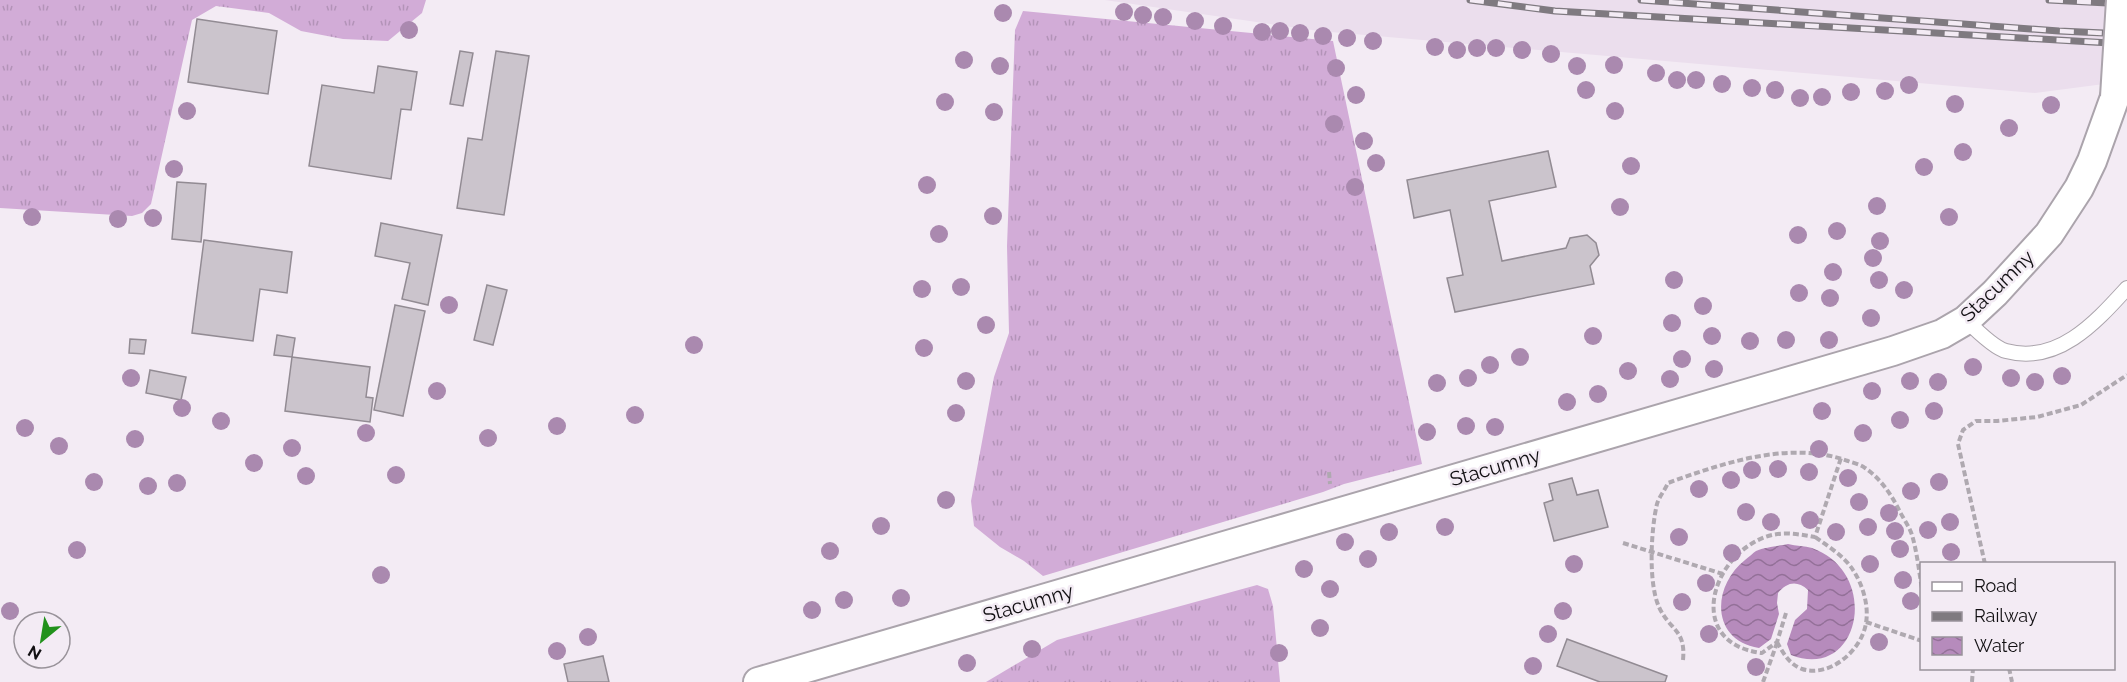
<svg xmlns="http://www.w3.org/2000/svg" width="2127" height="682" viewBox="0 0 2127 682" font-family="Raleway,sans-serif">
  <defs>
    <pattern id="grass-tufts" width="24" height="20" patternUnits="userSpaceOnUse" patternTransform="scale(1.5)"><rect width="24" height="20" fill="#d2acd7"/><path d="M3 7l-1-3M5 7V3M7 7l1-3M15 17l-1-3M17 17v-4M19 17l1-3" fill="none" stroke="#b393b8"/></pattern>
    <pattern id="water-waves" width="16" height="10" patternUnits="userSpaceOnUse" patternTransform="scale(1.5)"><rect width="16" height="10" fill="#b68bbc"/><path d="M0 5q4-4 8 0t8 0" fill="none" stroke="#937098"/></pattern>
  </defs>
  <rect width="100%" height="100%" fill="#f3ebf4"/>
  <path fill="#ebdeed" d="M1105,0h1022v81l-92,12 -716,-62z"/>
  <g fill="url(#grass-tufts)">
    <path d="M0,0h426l-4,13 -34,28 -45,-2 -42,-8 -32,-18 -53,-7 -24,14 -41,184 -9,9 -10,3 -132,-8z"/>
    <path d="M1023,11l310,30 89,423 -78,20 -21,8 -280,84 -19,-15 -24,-14 -26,-21 -3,-25 23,-124 15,-44 -2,-87 8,-216z"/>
    <path d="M1257,585l11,4 5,17 7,76h-294l71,-42z"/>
  </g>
  <path fill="url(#water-waves)" d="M1788,544c8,2 17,2 24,4 70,25 48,134 -21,107l-4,-11 8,-24 12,-11 1,-19c-11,-10 -21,-8 -30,3l-1,10 2,11 -8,25 -12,9c-49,-8 -47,-62 -14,-88 4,-3 8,-7 11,-9 9,-4 23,-5 32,-7z"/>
  <g fill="#cbc4cc" stroke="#928b93" stroke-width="1.5">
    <path d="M197,19l80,12 -9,63 -80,-12z"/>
    <path d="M460,51l13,2 -10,53 -13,-2z"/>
    <path d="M496,51l33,5 -25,159 -47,-7 11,-70 14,2z"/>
    <path d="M378,66l39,6 -6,38 -10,-1 -10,70 -82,-13 13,-81 52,8z"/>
    <path d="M1548,151l8,36 -67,14 13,60 64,-13 4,-10 17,-3 9,8 3,12 -9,11 4,18 -139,28 -8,-34 16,-3 -13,-65 -36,8 -7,-38z"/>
    <path d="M177,182l29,2 -5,58 -29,-3z"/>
    <path d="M381,223l61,12 -14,70 -26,-6 8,-36 -35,-7z"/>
    <path d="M204,240l88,12 -5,41 -27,-4 -7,52 -61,-8z"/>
    <path d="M487,285l20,5 -14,55 -19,-5z"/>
    <path d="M395,305l30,6 -22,105 -29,-6z"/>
    <path d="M277,335l18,3 -3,19 -18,-2z"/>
    <path d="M130,339l16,1 -2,14 -15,-1z"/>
    <path d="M292,357l78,10 -4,30 7,1 -3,24 -85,-11z"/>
    <path d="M150,370l36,7 -5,23 -35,-7z"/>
    <path d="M1572,478l5,17 21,-5 10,37 -54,14 -10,-38 9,-3 -4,-16z"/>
    <path d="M1567,639l100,37 -2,6h-65l-43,-16z"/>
    <path d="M603,656l6,26h-41l-4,-18z"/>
  </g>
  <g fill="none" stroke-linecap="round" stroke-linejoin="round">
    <g stroke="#aba4ac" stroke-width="16">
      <path id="service" d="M1966,320c9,9 28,28 40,31 52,14 90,-29 121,-63"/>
    </g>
    <g stroke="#aba4ac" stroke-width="32">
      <path id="minor" d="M758,682l1012,-295 123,-36 49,-17 24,-14 29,-27 54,-59 30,-46 13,-27 23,-64"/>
    </g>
    <g stroke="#afa9b0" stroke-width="4" stroke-dasharray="6 3" stroke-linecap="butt">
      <path d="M1329,472l1,12"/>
      <path d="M1623,543l100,31"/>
      <path d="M1985,564l-27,-120 5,-14 13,-9h21l40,-4 44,-12 46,-30"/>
      <path d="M1786,613l-9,29 -15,11c-76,-9 -53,-95 3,-116 17,-6 33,-3 50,0l26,-79"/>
      <path d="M1866,622l56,19"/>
      <path d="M1777,642c6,11 12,22 25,27 28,9 60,-19 64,-46 3,-17 -3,-38 -13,-53 -8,-13 -25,-24 -38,-33"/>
      <path d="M1683,660c3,-31 -13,-29 -24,-53 -11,-24 -8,-78 -2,-103 2,-7 8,-14 11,-21 55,-20 122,-43 180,-22 5,2 12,3 17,7 15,10 26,26 34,42 4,8 10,16 13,25 5,17 7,36 10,54"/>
      <path d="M2009,668l3,14"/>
      <path d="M1763,682l14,-39"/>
      <path d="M1972,682l1,-14"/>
    </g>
    <use href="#service" stroke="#fff" stroke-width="14"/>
    <use href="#minor" stroke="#fff" stroke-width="28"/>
    <g stroke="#7f7a80" stroke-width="7">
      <g id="rail">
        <path d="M1470,0l85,11 572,33"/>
        <path d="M1641,0l418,31 68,3"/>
        <path d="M2049,0l78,4"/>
      </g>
    </g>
    <use href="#rail" stroke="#f3ebf4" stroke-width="4.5" stroke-dasharray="14" stroke-linecap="butt"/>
    <g stroke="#aba4ac" stroke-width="32" stroke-linecap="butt">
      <path id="minor-bridge" d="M2115,97l6,-97"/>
    </g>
    <use href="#minor-bridge" stroke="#fff" stroke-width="28"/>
  </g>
  <g fill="#aa89af">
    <circle cx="1124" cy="12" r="9"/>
    <circle cx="1003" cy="13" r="9"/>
    <circle cx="1143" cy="15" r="9"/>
    <circle cx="1163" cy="17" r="9"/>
    <circle cx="1195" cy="21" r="9"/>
    <circle cx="1223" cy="26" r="9"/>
    <circle cx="409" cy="30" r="9"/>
    <circle cx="1280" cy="31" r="9"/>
    <circle cx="1262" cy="32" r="9"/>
    <circle cx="1300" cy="33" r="9"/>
    <circle cx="1323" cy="36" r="9"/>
    <circle cx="1347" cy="38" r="9"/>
    <circle cx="1373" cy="41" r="9"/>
    <circle cx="1435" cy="47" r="9"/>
    <circle cx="1477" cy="48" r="9"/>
    <circle cx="1496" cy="48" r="9"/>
    <circle cx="1457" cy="50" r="9"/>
    <circle cx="1522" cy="50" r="9"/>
    <circle cx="1551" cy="54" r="9"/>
    <circle cx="964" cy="60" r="9"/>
    <circle cx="1614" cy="65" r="9"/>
    <circle cx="1000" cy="66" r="9"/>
    <circle cx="1577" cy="66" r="9"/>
    <circle cx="1336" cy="68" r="9"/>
    <circle cx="1656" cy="73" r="9"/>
    <circle cx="1677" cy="80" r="9"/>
    <circle cx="1696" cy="80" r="9"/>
    <circle cx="1722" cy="84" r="9"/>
    <circle cx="1909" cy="85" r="9"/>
    <circle cx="1752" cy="88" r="9"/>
    <circle cx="1586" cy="90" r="9"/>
    <circle cx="1775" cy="90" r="9"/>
    <circle cx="1885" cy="91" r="9"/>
    <circle cx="1851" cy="92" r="9"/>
    <circle cx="1356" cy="95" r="9"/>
    <circle cx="1822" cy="97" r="9"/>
    <circle cx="1800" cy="98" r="9"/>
    <circle cx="945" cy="102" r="9"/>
    <circle cx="1955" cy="104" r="9"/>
    <circle cx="2051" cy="105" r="9"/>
    <circle cx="187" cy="111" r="9"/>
    <circle cx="1615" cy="111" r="9"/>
    <circle cx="994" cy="112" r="9"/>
    <circle cx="1334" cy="124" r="9"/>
    <circle cx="2009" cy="128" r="9"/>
    <circle cx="1364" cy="141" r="9"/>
    <circle cx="1963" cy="152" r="9"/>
    <circle cx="1376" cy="163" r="9"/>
    <circle cx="1631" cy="166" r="9"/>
    <circle cx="1924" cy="167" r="9"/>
    <circle cx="174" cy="169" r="9"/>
    <circle cx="927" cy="185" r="9"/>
    <circle cx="1355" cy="187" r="9"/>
    <circle cx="1877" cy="206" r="9"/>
    <circle cx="1620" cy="207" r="9"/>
    <circle cx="993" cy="216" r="9"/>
    <circle cx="32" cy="217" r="9"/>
    <circle cx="1949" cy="217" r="9"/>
    <circle cx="153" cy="218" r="9"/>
    <circle cx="118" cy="219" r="9"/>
    <circle cx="1837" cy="231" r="9"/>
    <circle cx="939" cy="234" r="9"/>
    <circle cx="1798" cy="235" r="9"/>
    <circle cx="1880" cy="241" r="9"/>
    <circle cx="1873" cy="258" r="9"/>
    <circle cx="1833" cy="272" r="9"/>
    <circle cx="1674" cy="280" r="9"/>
    <circle cx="1879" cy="280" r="9"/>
    <circle cx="961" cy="287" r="9"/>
    <circle cx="922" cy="289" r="9"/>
    <circle cx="1904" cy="290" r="9"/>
    <circle cx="1799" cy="293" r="9"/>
    <circle cx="1830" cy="298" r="9"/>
    <circle cx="449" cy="305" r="9"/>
    <circle cx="1703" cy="306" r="9"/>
    <circle cx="1871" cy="318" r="9"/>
    <circle cx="1672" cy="323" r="9"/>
    <circle cx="986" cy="325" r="9"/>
    <circle cx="1593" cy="336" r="9"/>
    <circle cx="1712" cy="336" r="9"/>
    <circle cx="1786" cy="340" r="9"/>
    <circle cx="1829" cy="340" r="9"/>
    <circle cx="1750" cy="341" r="9"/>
    <circle cx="694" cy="345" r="9"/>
    <circle cx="924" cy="348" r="9"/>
    <circle cx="1520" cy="357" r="9"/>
    <circle cx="1682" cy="359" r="9"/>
    <circle cx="1490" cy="365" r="9"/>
    <circle cx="1973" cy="367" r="9"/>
    <circle cx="1714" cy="369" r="9"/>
    <circle cx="1628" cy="371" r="9"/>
    <circle cx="2062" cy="376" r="9"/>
    <circle cx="131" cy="378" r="9"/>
    <circle cx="1468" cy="378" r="9"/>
    <circle cx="2011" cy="378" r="9"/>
    <circle cx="1670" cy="379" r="9"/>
    <circle cx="966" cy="381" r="9"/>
    <circle cx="1910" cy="381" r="9"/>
    <circle cx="1938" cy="382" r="9"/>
    <circle cx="2035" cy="382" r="9"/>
    <circle cx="1437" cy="383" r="9"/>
    <circle cx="437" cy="391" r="9"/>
    <circle cx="1872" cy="391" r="9"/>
    <circle cx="1598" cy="394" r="9"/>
    <circle cx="1567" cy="402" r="9"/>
    <circle cx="182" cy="408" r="9"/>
    <circle cx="1822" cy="411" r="9"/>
    <circle cx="1934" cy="411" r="9"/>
    <circle cx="956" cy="413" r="9"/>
    <circle cx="635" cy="415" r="9"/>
    <circle cx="1900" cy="420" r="9"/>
    <circle cx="221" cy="421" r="9"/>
    <circle cx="557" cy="426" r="9"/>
    <circle cx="1466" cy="426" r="9"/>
    <circle cx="1495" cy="427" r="9"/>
    <circle cx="25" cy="428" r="9"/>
    <circle cx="1427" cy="432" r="9"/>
    <circle cx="366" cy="433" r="9"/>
    <circle cx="1863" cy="433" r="9"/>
    <circle cx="488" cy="438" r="9"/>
    <circle cx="135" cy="439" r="9"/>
    <circle cx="59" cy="446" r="9"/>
    <circle cx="292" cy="448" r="9"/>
    <circle cx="1819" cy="449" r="9"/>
    <circle cx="254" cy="463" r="9"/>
    <circle cx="1778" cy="469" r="9"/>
    <circle cx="1752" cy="470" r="9"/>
    <circle cx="1809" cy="472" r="9"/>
    <circle cx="396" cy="475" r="9"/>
    <circle cx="306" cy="476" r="9"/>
    <circle cx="1848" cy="478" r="9"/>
    <circle cx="1731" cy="480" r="9"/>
    <circle cx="94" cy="482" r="9"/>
    <circle cx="1939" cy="482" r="9"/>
    <circle cx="177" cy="483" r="9"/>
    <circle cx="148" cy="486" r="9"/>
    <circle cx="1699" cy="489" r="9"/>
    <circle cx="1911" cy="491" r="9"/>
    <circle cx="946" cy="500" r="9"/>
    <circle cx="1859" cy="502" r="9"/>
    <circle cx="1746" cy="512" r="9"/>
    <circle cx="1889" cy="513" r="9"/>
    <circle cx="1810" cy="520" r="9"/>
    <circle cx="1771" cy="522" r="9"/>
    <circle cx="1950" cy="522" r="9"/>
    <circle cx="881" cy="526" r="9"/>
    <circle cx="1445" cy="527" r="9"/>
    <circle cx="1868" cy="527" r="9"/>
    <circle cx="1928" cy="530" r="9"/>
    <circle cx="1895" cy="531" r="9"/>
    <circle cx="1389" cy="532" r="9"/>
    <circle cx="1836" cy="532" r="9"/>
    <circle cx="1679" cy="537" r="9"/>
    <circle cx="1345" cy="542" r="9"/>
    <circle cx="1900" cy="549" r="9"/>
    <circle cx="77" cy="550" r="9"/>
    <circle cx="830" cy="551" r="9"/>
    <circle cx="1951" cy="552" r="9"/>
    <circle cx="1732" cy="553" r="9"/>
    <circle cx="1368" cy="559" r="9"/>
    <circle cx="1574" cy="564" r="9"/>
    <circle cx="1870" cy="564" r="9"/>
    <circle cx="1304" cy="569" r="9"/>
    <circle cx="381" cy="575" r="9"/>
    <circle cx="1903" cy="580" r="9"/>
    <circle cx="1706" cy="583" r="9"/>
    <circle cx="1330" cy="589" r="9"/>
    <circle cx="901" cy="598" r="9"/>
    <circle cx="844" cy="600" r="9"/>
    <circle cx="1911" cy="601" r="9"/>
    <circle cx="1682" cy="602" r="9"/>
    <circle cx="812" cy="610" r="9"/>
    <circle cx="10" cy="611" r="9"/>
    <circle cx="1563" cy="611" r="9"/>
    <circle cx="1320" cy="628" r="9"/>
    <circle cx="1548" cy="634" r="9"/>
    <circle cx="1709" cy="634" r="9"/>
    <circle cx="588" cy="637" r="9"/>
    <circle cx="1879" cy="642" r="9"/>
    <circle cx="1032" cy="649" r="9"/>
    <circle cx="557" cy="651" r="9"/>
    <circle cx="1279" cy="653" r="9"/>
    <circle cx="967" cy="663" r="9"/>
    <circle cx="1533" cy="666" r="9"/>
    <circle cx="1756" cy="667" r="9"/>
  </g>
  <g text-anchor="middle" stroke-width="5" stroke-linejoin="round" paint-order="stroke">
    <g font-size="20" fill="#121013" stroke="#f3ebf4">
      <text transform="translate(1997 286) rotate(-44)" y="7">Stacumny</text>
      <text transform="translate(1495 467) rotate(-16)" y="7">Stacumny</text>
      <text transform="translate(1028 603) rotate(-16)" y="7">Stacumny</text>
    </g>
  </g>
  <rect x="1920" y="562" width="195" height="108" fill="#f3ebf4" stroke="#99939a" stroke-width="1.5"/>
  <rect x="1932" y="582" width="30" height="9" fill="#ffffff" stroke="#99939a" stroke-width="1.5"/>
  <text x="1974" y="592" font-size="18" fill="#121013">Road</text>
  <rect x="1932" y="612" width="30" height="9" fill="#7f7a80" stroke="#99939a" stroke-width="1.5"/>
  <text x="1974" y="622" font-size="18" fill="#121013">Railway</text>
  <rect x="1932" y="637" width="30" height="18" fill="url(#water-waves)" stroke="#99939a" stroke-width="1.5"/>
  <text x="1974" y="652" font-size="18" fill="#121013">Water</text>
  <g transform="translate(42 640) rotate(210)"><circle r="28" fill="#f3ebf4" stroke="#99939a" stroke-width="1.5"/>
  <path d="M0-4.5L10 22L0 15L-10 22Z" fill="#21911b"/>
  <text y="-9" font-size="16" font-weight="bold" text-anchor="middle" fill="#121013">N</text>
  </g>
</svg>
